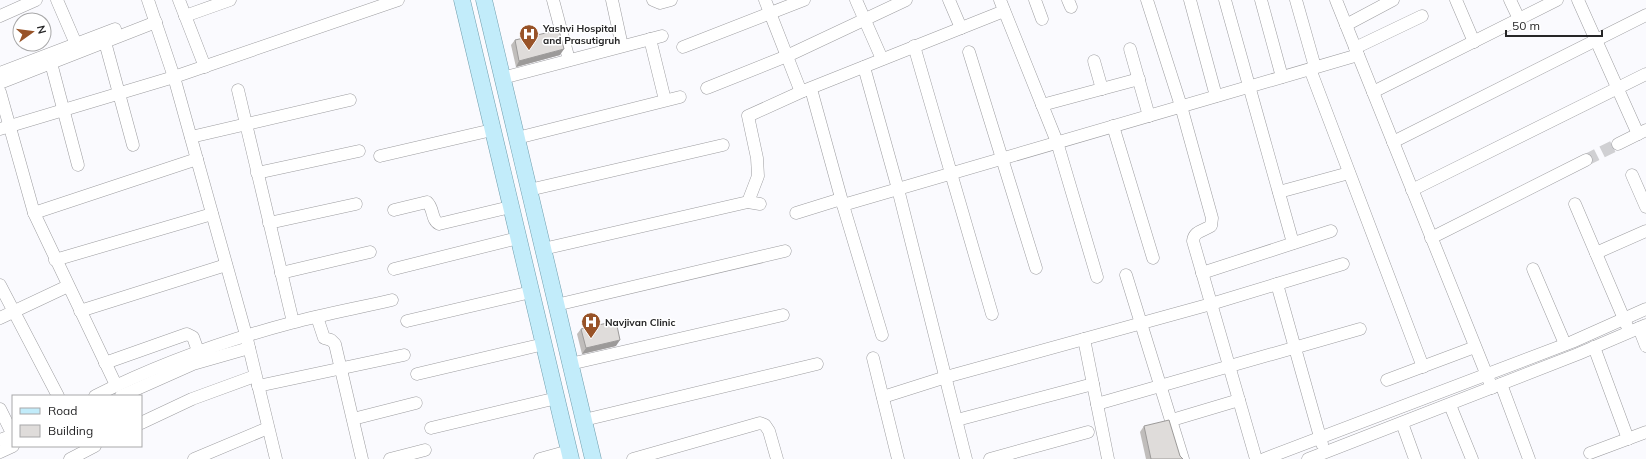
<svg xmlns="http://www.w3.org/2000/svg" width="1646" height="459" viewBox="0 0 1646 459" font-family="Mulish,sans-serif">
  <rect width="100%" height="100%" fill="#fafafe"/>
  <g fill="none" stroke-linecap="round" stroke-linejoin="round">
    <path stroke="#d0d0d3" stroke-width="12" stroke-dasharray="12 6" stroke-linecap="butt" d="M1586,160l32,-16"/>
    <g stroke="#9d9da0" stroke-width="13">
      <g id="minor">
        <path d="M57,0l19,44"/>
        <path d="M148,0l26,77 72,258 30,124"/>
        <path d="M179,0l26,67"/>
        <path d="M553,0l16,60"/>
        <path d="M612,0l10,46"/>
        <path d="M653,0l7,3 11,-3"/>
        <path d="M765,0l34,87 4,4 201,-80"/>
        <path d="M856,0l26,59"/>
        <path d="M949,0l12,28"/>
        <path d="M1000,0l57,142 40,135"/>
        <path d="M1035,0l7,19"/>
        <path d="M1068,0l3,7"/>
        <path d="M1147,0l34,106 31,112 -1,8c-8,5 -17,5 -18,15l63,218"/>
        <path d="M1190,0l26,96"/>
        <path d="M1225,0l68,243"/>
        <path d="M1261,0l21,77"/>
        <path d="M1296,0l19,67"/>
        <path d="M1336,0l156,388"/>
        <path d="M1456,0l18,42"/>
        <path d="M1510,0l9,19"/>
        <path d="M1578,0l60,134"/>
        <path d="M0,16l36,-16"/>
        <path d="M185,16l45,-16"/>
        <path d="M1346,25l47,-25"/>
        <path d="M650,39l15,61"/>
        <path d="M105,42l28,103"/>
        <path d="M914,46l78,268"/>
        <path d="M683,47l121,-47"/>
        <path d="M1355,48l67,-32"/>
        <path d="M1130,49l19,67"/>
        <path d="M969,52l67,216"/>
        <path d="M1094,61l8,28"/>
        <path d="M51,63l27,102"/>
        <path d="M864,67l34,122 68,270"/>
        <path d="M1310,69l113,298"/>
        <path d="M0,73l115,-44"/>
        <path d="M502,78l160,-42"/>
        <path d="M0,83l156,-61"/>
        <path d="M707,88l80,-32 119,-56"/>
        <path d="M811,89l32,116 39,130"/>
        <path d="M238,90l55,232"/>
        <path d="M0,92l34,121 82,172"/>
        <path d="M1373,92l184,-92"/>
        <path d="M1042,105l97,-26"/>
        <path d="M1113,126l40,132"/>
        <path d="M0,129l174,-52 224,-77"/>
        <path d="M191,137l159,-37"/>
        <path d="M517,138l163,-41"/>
        <path d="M1393,142l253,-127"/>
        <path d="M1618,144l28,-14"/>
        <path d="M380,156l112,-26"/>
        <path d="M257,173l102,-22"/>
        <path d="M1632,175l14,32"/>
        <path d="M529,190l194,-45"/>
        <path d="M1412,190l234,-116"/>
        <path d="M1279,192l70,-19"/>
        <path d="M748,202l10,-26 -1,-18 -9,-42 55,-25"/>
        <path d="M1575,204l52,122"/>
        <path d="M843,205l515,-150"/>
        <path d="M394,210l33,-8c7,6 4,18 12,22l71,-17"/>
        <path d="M34,213l163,-54"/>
        <path d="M796,213l45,-14"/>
        <path d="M269,223l87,-19"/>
        <path d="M1431,238l155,-78"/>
        <path d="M543,249l205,-47 12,2"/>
        <path d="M1596,253l50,-22"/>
        <path d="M55,260l157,-46"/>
        <path d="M394,269l124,-31"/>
        <path d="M1533,269l32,75"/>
        <path d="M281,273l89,-21"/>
        <path d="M1202,273l129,-42"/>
        <path d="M1126,275l57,184"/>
        <path d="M1277,284l45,160"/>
        <path d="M0,285l58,111"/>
        <path d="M556,305l229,-54"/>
        <path d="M80,311l146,-46"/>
        <path d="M317,317l7,21 7,2 4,4 27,115"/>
        <path d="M0,318l68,-32"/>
        <path d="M407,321l124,-29"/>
        <path d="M1639,328l7,18"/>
        <path d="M1084,339l24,120"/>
        <path d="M1594,347l34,92"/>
        <path d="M873,358l25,101"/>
        <path d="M105,363l82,-29 6,3 5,14"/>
        <path d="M570,364l213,-49"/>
        <path d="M417,374l127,-30"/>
        <path d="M1387,380l88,-33"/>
        <path d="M1501,384l28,75"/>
        <path d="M258,386l146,-31"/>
        <path d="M95,396c62,-31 128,-55 196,-73 33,-9 67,-15 101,-23"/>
        <path d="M121,396l72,-32 56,-16"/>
        <path d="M883,397l63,-20 265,-73 132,-40"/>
        <path d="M1097,404l263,-75"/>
        <path d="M1450,405l22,54"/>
        <path d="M0,409l13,26"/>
        <path d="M353,419l63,-16"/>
        <path d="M584,420l233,-56"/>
        <path d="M957,420l136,-36"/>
        <path d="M1172,420l67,-20"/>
        <path d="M141,423l51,-24 63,-23"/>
        <path d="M1402,423l13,36"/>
        <path d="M431,428l126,-30"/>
        <path d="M0,440l13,-5"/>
        <path d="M0,452l13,-6"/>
        <path d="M1590,453l56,-21"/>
        <path d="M70,459l25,-13"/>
        <path d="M194,459l74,-31"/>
        <path d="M390,459l35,-9"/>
        <path d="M540,459l29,-8"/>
        <path d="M633,459l127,-36 5,2 4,6 8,28"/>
        <path d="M990,459l98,-27"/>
        <path d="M1264,459l308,-117 74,-33"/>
        <path d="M1308,459l270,-105 68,-29"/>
      </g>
    </g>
    <g stroke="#719fae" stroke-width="17">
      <g id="major">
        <path d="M462,0l109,459"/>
        <path d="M484,0l109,459"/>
      </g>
    </g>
    <use href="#minor" stroke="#fff" stroke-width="12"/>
    <use href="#major" stroke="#c2ecfa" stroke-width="16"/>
  </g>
  <g fill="#c0bdbb">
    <path d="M515,40l45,15 -44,12 -5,-22z"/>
    <path d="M581,329l35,17 -34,8 -5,-20z"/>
    <path d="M1144,426l36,30 3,3h-37l-6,-27z"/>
  </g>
  <g fill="#9c9a99">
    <path d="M564,49l-4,6 -44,12 3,-6z"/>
    <path d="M620,340l-4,6 -34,8 4,-6z"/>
  </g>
  <g fill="#dfdcda" stroke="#9c9a99">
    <path d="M559,30l5,19 -45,12 -4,-21z"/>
    <path d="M616,321l4,19 -34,8 -5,-19z"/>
    <path d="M1169,420l11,36 3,3h-32l-7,-33z"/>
  </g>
  <defs>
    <g id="hospital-pin" transform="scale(1)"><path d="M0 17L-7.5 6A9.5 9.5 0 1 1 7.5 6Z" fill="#985328" stroke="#fff"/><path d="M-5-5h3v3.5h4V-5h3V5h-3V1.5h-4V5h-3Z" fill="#fff"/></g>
  </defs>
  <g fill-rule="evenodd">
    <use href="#hospital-pin" x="529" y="34"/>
    <use href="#hospital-pin" x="591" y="322"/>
  </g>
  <g text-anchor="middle" stroke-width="3" stroke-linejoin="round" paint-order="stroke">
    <g font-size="10" font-weight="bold" fill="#262627" stroke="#fff" text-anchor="start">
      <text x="543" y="32">Yashvi Hospital<tspan x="543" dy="12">and Prasutigruh</tspan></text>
      <text x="605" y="326">Navjivan Clinic</text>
    </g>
  </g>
  <rect x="12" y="395" width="130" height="52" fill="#ffffff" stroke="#a8a8a9"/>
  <rect x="20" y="408" width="20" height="6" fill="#c2ecfa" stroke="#a8a8a9"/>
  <text x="48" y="415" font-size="12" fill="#262627">Road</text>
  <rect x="20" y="425" width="20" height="12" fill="#dfdcda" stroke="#a8a8a9"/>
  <text x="48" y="435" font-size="12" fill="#262627">Building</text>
  <g transform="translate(32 32) rotate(76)"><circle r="19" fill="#ffffff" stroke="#a8a8a9"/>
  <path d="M0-3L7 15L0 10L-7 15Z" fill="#985328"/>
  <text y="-6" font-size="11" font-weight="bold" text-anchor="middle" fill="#262627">N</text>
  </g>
  <path d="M1506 30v6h96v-6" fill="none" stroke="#262627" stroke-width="2"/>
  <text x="1512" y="30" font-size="12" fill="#262627" stroke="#ffffff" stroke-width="3" paint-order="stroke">50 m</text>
</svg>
